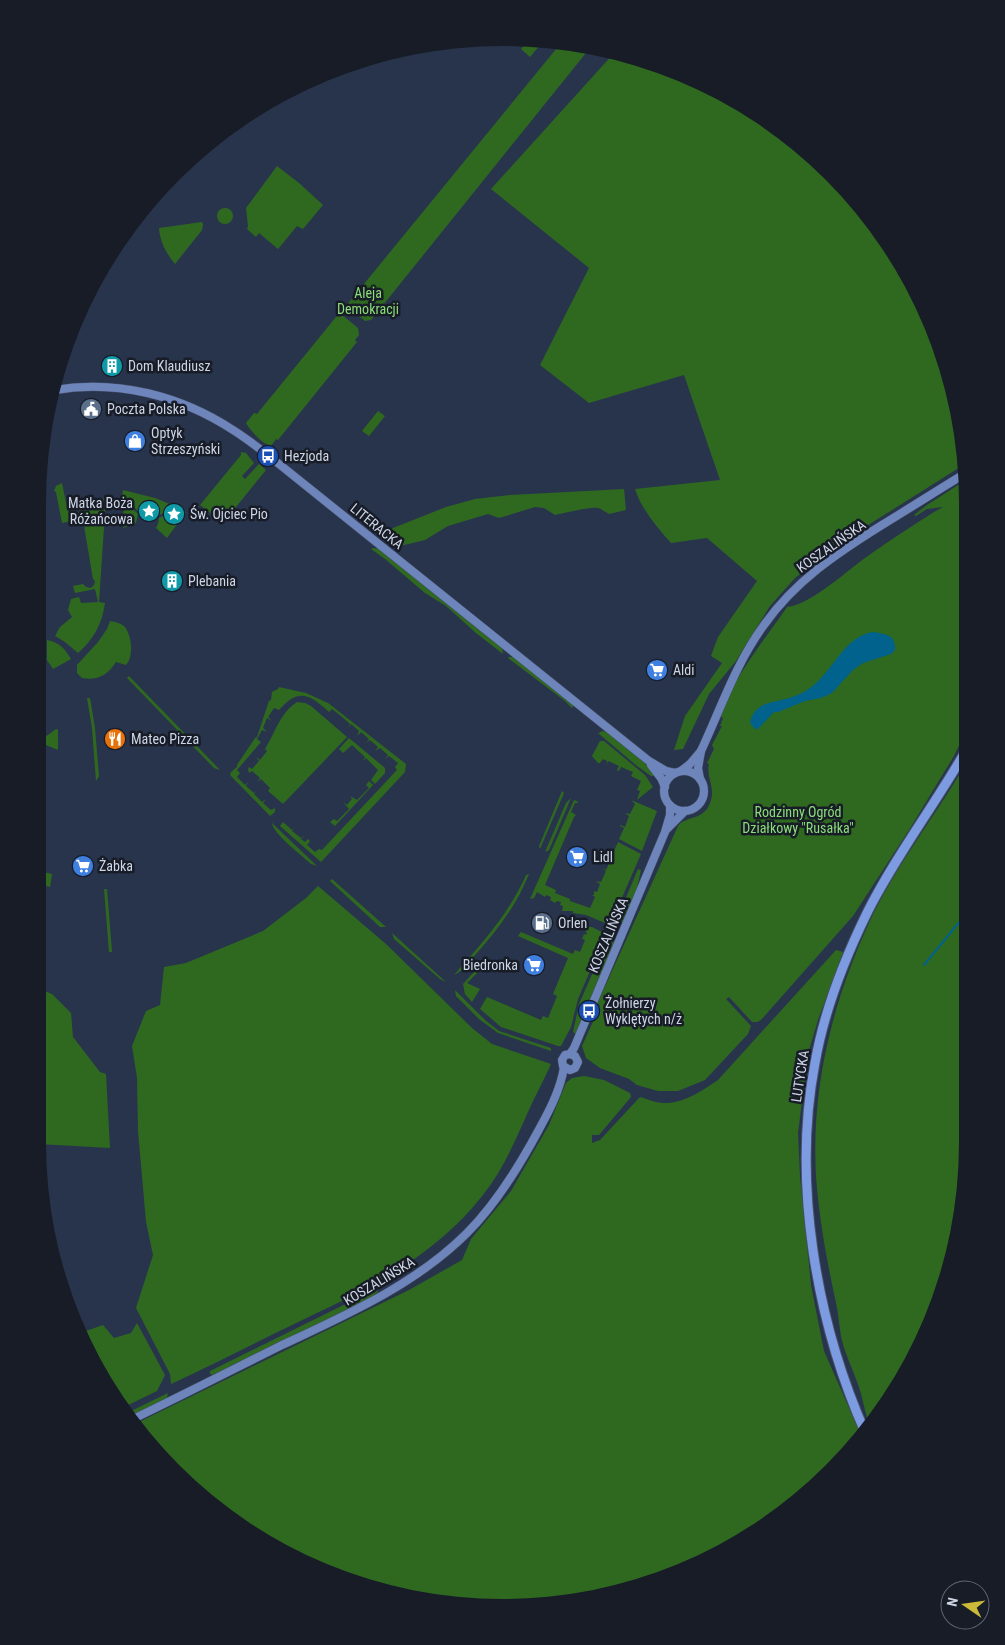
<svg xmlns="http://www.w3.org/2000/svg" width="1005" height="1645" viewBox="0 0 1005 1645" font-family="'Roboto Condensed',sans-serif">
  <rect width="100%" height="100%" fill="#28344c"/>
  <g fill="#2f6920">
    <path d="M536,42l4,3 -10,12 -9,-8 4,-5z"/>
    <path d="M561,43l29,5 -219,272 -6,1 -19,-15z"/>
    <path d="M615,52l8,1 85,32 77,48 67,63 53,74 47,112 13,82 -130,82 -40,32 -25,28 -34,55 -27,33 -26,55 -9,1 11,-34 37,-53 -11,-7 7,-19 39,-56 -50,-43 -36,5c-15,-17 -29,-33 -36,-54l85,-9 -36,-105 -95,28 -49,-38 49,-97 -98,-79z"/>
    <path d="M277,166l22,17 24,22 -20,24 -6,-3 -19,23 -19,-16 -3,4 -9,-8 1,-3 -2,-18z"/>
    <circle cx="225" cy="216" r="8"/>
    <path d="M202,222l1,3 -1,5 -27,34c-9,-11 -15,-22 -16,-36z"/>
    <path d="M341,314l17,14 1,7 -4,5 2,2 -79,98 -2,-1 -5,7c-8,-1 -21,-16 -25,-23l8,-10 3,1 79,-97z"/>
    <path d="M378,411l7,5 -16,20 -7,-5z"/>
    <path d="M241,452l5,1 8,10 -12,13 3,3 14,-15 7,6 -43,53 -23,-18 41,-50z"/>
    <path d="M966,480v13l-5,2 -2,4 7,-3 -1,237 -11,23 -45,74 -56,86 -92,104 -4,2h-5l-23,-25 -3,2 25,27 -3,8 -43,46 -27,11h-20l-21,-6 -8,-6 -29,-11 -14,-10 -4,-12 13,-29 2,1 3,-7 -3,-1 3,-5 -3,-1 81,-178c7,-11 27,-4 33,-26 4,-13 -5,-23 -2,-36l-2,-1 7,-14 -2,-4 10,-19h-2l3,-8 -2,-1c9,-36 45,-79 66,-110 24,-2 64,-40 85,-54 20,-14 41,-28 62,-41l9,-5 -16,2 -11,7 -2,-1 13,-10z"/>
    <path d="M62,483l6,29 6,-2 1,3 5,-1 -1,-3h3l1,2 7,-1v-3h3v2h5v-3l5,-1v-6l3,-1 -7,104 6,1c-3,21 -11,36 -27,50l-13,-11 -10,-6 5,-9 12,-10 -4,-7 3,-11 8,-2 2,6 17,-1 -3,-13 -20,4 -2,-7 10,-2 3,3 5,1 3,-3 1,-4 -2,-2 -10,-59 -2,-1 -19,4 -6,-31 -2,-1 2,-5z"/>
    <path d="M624,489l2,21 -17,4c-4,-2 -7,-5 -11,-6 -6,-2 -34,5 -43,7l-11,-7 -9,-1 -36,11 -11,-4 -40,12 -23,14 -29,7 -11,-12 3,-5 58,-23 29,-8 35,-4z"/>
    <path d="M123,490l32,8 22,9 -20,9c-5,-7 -11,-8 -18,-4l-17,-16z"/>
    <path d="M124,500l14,14 -2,9 -13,5z"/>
    <path d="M179,508l7,4 -19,26 -11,-10 2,-4 1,-6z"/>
    <path d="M373,548l6,1 13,10 110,89 1,6 -27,-21 -30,-27 -21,-13 -40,-34 -14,-10z"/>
    <path d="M110,621c5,1 11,2 15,6 7,10 9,29 1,38l-10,-3c-8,13 -19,19 -34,16l-5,-5v-8l21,-23 9,-13z"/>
    <path d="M47,640c12,2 18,9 24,19l-18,10 -6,-9z"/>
    <path d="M509,657h5l60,48 -2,3 -7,-7 -57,-43z"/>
    <path d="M129,676l91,94 -6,-2 -87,-90z"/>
    <path d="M279,687l27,6 22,10 78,61 -1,8 -84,90 -41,-36 3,-4 9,8 3,-4 -3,5 9,7 4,-3 -4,4 4,3 3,-3 2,2 -3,4 8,7 4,-3 3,1 75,-80 -2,-3 3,-4 -9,-7 -4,3 3,-4 -8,-7 -5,3 3,-4 -8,-7 -4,3 3,-4 -8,-7 -4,4 2,-5 -8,-7 -3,4 2,-4 -9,-8 -3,4 3,-4 -9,-7 -3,3c-20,-18 -30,-24 -50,-2l-5,-2 -6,9 4,4 -5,-3 -4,10 4,4 -5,-2 -5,9 4,3 -24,28 3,3 -3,4 8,8 3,-3 -2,4 8,7 3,-3 -3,4 8,8 4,-3 -3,4 8,7 4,-2v4l-5,4 -40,-41 1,-3 6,-5v-2l18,-27 2,-1 12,-36 2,-1 1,-8 6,-3z"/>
    <path d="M87,698h3l5,30 4,48 -3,5 -4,-53z"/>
    <path d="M297,702l8,1 6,3 36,31 -64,67 -15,-13 2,-3 -9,-9 -4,3 3,-4 -8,-7 -3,2 -1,-4 1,-2 3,2 7,-8 -3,-4 4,3 7,-9 -2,-2c10,-16 15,-36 32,-47z"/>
    <path d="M56,729l2,1v20l-17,-7v-3z"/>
    <path d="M603,731l7,3 33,27 12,13 -1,2h-3l-14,-10 -39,-33z"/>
    <path d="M349,738l36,30v5l-10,11 -4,-4 7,-10 -12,-12 -3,3 2,-4 -13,-12 -9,8 -4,-4z"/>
    <path d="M600,741h4l41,34 8,12 -16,13 3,-9 -3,-1 4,-9 -10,-5 2,-4 -12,-5 -2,4 -2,-1 2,-4 -11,-5 -2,4 1,-4 -4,-2 -3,4h-2l-6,-7z"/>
    <path d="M965,765l-1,438 -32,117 -62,107c-4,-11 -6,-22 -9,-33 -5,-18 -14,-35 -19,-53 -3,-13 -3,-25 -6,-38 -9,-42 -17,-84 -20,-127 -5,-88 16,-173 53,-253 26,-56 65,-105 96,-158z"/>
    <path d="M369,781l4,4 -38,41 -5,-4 4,-3 3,2 12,-12 -6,-7 4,3 5,-6 -2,-3 7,4 12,-12 -3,-3z"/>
    <path d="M562,791l2,2 -24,56 -1,-3z"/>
    <path d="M571,798l-22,52 -4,2 21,-49z"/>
    <path d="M574,800l3,1 1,2h-3l-4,9 5,3 -2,2 -29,68 11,5 -1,3 15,6v2l20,7 5,-11 -3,-2h2v-4l3,1 3,-8 -4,-3 5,1 5,-11 -4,-3 4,2 5,-11 -5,-2 5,1 7,-16 23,12 -31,71 -24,-10 -13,-2v-2h-11l1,-5 -3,-1 1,-3 -4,-1 -2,2 -5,-3 1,-3 -5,-2 -1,2 -8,-5 -3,6 -4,1z"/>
    <path d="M631,800l26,11 -15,40 -23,-12 5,-11 -4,-2v-1l5,2 4,-11 -4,-3 5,1 5,-10z"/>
    <path d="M272,823l45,43 -6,-2c-8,-8 -38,-30 -39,-41z"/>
    <path d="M638,869l3,1 -4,18 -12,33 -11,5z"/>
    <path d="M39,871l13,3 -2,13 -11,-3z"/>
    <path d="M529,874c-12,30 -31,56 -53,80 -7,8 -13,17 -22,21 28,-32 55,-61 72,-100z"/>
    <path d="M332,879l54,48h-6l-50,-46z"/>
    <path d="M318,886l68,58 86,84 20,16 59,20c-7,16 -16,32 -23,48 -13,29 -25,58 -45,83 -51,65 -120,96 -193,131 -39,19 -79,40 -119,58l-1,-10 -34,-66 17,-53 -7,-33 -8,-91 -1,-53 -5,-32 14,-35 14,-6 4,-38 22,-4 77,-32 43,-33z"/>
    <path d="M104,889h3l5,63h-3z"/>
    <path d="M588,927h4l14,7 -28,65 -7,28 -10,19h-3l-57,-19 -21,-18 7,-12 54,23 2,-4 5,2 9,-22 -4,-2 15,-36 -50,-22 3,-4 52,22 2,-4 5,2 5,-12 -3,-1 2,-5 2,1 1,-2 -2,-2z"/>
    <path d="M392,933l54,49 -6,-3 -46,-40z"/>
    <path d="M610,933l3,5 1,7 -38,89 -3,-2 6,-28z"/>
    <path d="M836,950l7,2 -25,68 -10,34 -10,79 2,43 11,109 13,66 37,84 -100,94 -109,54 -150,24 -149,-24 -133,-71 -87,-87 276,-135 53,-30 9,-21 40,-48 27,-47 11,-19 17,-42 6,-5 12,-2 20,4 26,13 1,4 -32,38h-7v8l8,-3 40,-43c7,2 16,6 23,6 20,1 39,-12 55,-23z"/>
    <path d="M479,971l-12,12 13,6 -8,13 -7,-8 -2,-10 11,-12z"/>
    <path d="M39,989l13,5 19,19 2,24 27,35 6,2 4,74 -72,-4z"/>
    <path d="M455,990l30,30 14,11 52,17v3l-53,-18 -19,-14 -23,-23z"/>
    <path d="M376,1289l2,3 -7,5 -34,18 -124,60 -3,-1v-3z"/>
    <path d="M137,1323l28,52 -8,16 -33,16 -41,-75 20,-7 11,13 17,-5z"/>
    <path d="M168,1393l-1,5 -38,19 -2,-4z"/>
  </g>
  <path fill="#01628d" d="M873,632c13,2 23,3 22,18l-4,4 -28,9 -10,7 -21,23 -11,5 -16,3 -27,11h-4l-16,17h-3l-5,-6c4,-21 22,-20 39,-25 7,-2 16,-6 21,-10 23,-16 34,-52 63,-56z"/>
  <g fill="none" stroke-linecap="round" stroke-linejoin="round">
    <path stroke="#01628d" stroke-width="2" d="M924,965l41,-50"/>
    <g stroke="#465168" stroke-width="9">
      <g id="secondary">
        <path d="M55,390c62,-11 126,6 178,40 16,10 31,22 46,34l370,297 17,10 9,2"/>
        <path d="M651,765l10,13 4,9"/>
        <path d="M681,771l9,-7 11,-13c20,-43 35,-88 63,-126 31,-44 73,-72 118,-100 28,-17 56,-35 84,-52"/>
        <circle cx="684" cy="791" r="20"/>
        <path d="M700,779l-2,-11 3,-17"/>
        <path d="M667,829l18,-18"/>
        <path d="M570,1054l5,2 3,6 -3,6 -5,2 -7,-4 -1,-6 3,-5 5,-1 4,-6 91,-216 5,-17v-9"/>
        <path d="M131,1420c50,-24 99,-49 149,-74 66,-31 135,-61 187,-113 26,-26 46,-57 64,-89 13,-24 29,-50 33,-77"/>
      </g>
    </g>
    <g stroke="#465168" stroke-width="11">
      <path id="primary" d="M865,1432c-49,-111 -73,-250 -50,-369 9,-52 29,-103 52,-150 28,-56 67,-107 98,-161"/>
    </g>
    <use href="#secondary" stroke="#6e85bb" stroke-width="8"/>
    <use href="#primary" stroke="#7d9be0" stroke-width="9"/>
  </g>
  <defs>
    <g id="building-disc" transform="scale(1.125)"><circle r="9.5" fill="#0f9aa8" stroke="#171c27"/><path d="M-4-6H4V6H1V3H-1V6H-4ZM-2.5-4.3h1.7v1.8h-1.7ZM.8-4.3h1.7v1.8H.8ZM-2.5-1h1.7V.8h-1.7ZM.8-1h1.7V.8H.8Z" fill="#fff"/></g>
    <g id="civic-disc" transform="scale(1.125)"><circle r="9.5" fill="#5c6f8a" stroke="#171c27"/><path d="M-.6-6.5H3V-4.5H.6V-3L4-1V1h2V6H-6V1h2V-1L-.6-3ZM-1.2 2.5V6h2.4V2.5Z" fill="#fff"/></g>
    <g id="shop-disc" transform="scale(1.125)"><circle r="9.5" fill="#3f7fe0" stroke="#171c27"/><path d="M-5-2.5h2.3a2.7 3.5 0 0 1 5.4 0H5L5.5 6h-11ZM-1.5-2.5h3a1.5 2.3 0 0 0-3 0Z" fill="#fff"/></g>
    <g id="bus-disc" transform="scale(1.125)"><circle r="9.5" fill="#1a4fb4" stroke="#171c27"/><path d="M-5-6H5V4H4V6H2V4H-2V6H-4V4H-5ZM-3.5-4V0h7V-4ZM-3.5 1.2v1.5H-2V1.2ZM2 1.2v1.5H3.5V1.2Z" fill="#fff"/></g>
    <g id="sight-disc" transform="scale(1.125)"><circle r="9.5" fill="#0f9aa8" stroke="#171c27"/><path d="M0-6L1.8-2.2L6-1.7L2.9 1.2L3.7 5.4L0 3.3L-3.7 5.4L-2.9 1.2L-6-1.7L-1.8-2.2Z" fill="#fff"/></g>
    <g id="supermarket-disc" transform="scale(1.125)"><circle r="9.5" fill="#3f7fe0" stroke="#171c27"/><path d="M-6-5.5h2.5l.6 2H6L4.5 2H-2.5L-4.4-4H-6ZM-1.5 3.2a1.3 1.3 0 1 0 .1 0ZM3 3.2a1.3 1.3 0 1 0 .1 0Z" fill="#fff"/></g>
    <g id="restaurant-disc" transform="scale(1.125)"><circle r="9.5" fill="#e8710a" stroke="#171c27"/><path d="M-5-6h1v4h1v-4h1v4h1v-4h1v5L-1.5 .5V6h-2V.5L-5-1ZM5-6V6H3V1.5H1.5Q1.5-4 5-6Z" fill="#fff"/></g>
    <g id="fuel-disc" transform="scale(1.125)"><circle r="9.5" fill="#5c6f8a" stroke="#171c27"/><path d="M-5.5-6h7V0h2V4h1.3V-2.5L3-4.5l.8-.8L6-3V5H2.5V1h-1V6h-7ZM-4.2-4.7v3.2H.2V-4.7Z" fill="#fff"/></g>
  </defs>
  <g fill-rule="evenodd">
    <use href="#building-disc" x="112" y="366"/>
    <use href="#civic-disc" x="91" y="409"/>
    <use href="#shop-disc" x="135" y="441"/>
    <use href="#bus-disc" x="268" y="456"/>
    <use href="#sight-disc" x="149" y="511"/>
    <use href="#sight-disc" x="174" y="514"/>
    <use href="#building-disc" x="172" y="581"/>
    <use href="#supermarket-disc" x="657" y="670"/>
    <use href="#restaurant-disc" x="115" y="739"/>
    <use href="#supermarket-disc" x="577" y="857"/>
    <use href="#supermarket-disc" x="83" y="866"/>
    <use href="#fuel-disc" x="542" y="923"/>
    <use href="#supermarket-disc" x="534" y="965"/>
    <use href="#bus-disc" x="589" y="1011"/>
  </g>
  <g text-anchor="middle" stroke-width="5" stroke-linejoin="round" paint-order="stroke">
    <g font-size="14" fill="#8bdd78" stroke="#171c27">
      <text x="368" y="298">Aleja<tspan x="368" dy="16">Demokracji</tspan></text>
      <text x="798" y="817">Rodzinny Ogród<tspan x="798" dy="16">Działkowy "Rusałka"</tspan></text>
    </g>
    <g font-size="14" fill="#ced6e5" stroke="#171c27" text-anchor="start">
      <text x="128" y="371">Dom Klaudiusz</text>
      <text x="107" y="414">Poczta Polska</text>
      <text x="151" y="438">Optyk<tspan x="151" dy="16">Strzeszyński</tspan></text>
      <text x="284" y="461">Hezjoda</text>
      <text x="133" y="508" text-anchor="end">Matka Boża<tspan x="133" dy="16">Różańcowa</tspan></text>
      <text x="190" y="519">Św. Ojciec Pio</text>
      <text x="188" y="586">Plebania</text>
      <text x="673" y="675">Aldi</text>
      <text x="131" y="744">Mateo Pizza</text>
      <text x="593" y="862">Lidl</text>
      <text x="99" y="871">Żabka</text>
      <text x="558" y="928">Orlen</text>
      <text x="518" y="970" text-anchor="end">Biedronka</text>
      <text x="605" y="1008">Żołnierzy<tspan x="605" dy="16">Wyklętych n/ż</tspan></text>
    </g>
    <g font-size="14" fill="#ced6e5" stroke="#171c27">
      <text transform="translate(377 526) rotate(39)" y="5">LITERACKA</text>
      <text transform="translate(831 546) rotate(-35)" y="5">KOSZALIŃSKA</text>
      <text transform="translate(608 935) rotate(-67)" y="5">KOSZALIŃSKA</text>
      <text transform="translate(800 1076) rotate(-81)" y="5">LUTYCKA</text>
      <text transform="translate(379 1281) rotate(-31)" y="5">KOSZALIŃSKA</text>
    </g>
  </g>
  <path d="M0 0H1005V1645H0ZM502 46H503A456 456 0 0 1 959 502V1143A456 456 0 0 1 503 1599H502A456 456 0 0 1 46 1143V502A456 456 0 0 1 502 46Z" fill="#171c27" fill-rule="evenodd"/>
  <g transform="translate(965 1605) rotate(283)"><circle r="24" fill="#171c27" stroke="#606673"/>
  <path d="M0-4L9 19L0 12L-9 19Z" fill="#cbba39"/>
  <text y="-8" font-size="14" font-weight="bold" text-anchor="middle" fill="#ced6e5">N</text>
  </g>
</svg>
